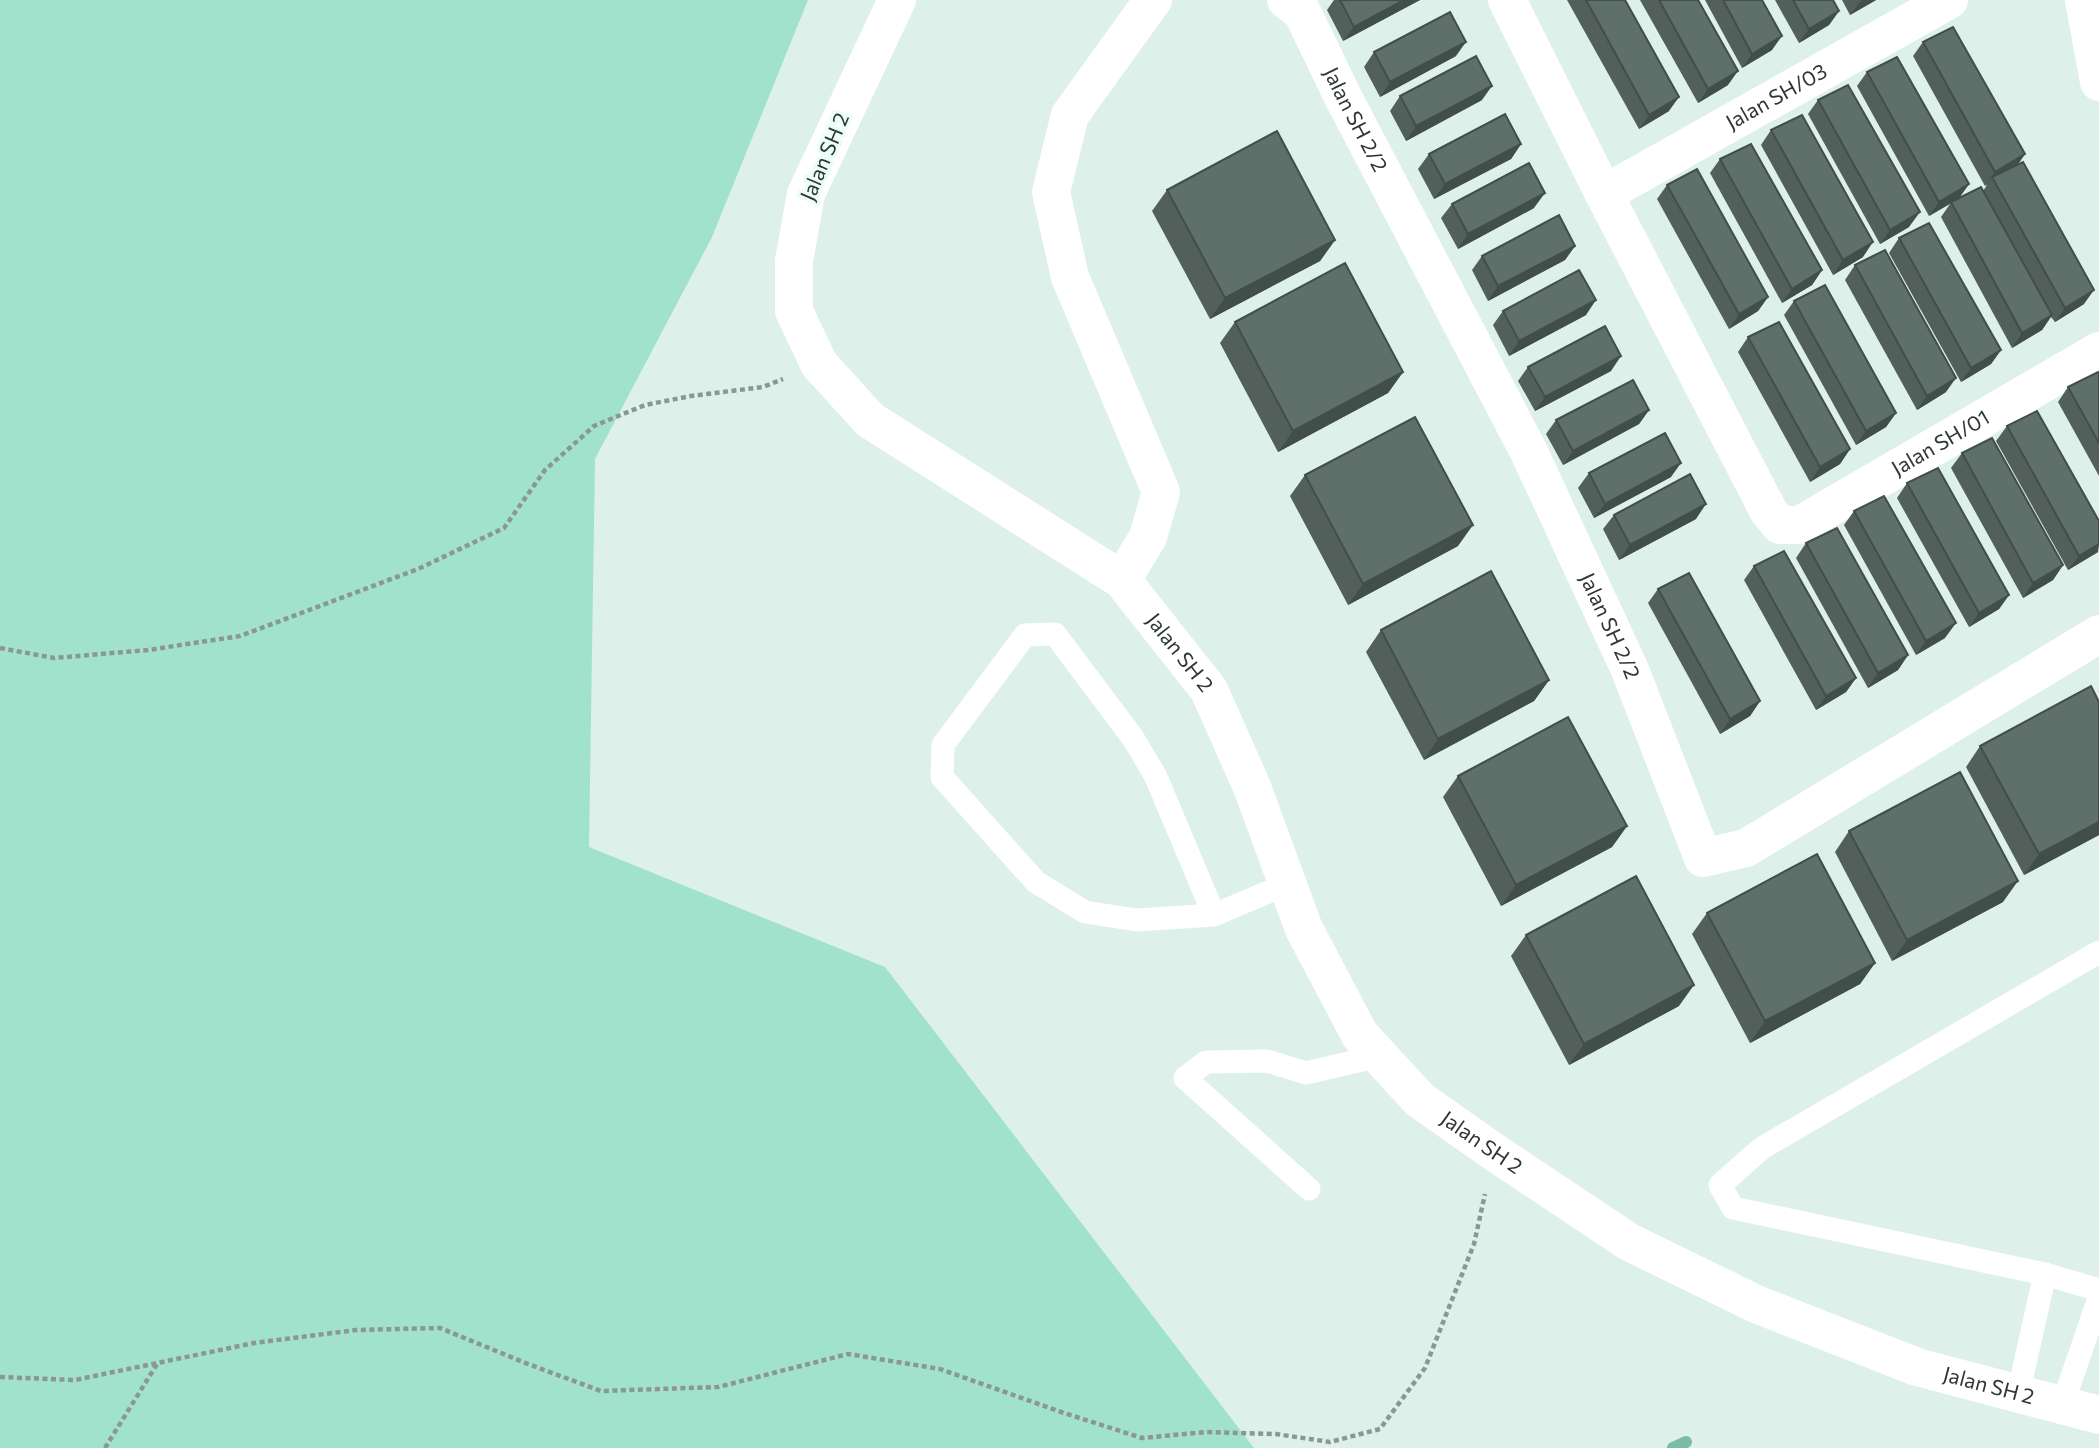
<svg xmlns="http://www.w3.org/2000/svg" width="2099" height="1448" viewBox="0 0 2099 1448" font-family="Commissioner,sans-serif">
  <rect width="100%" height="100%" fill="#ddf0e9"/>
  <path fill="#a1e2cd" d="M0,0h808l-96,237 -117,222 -6,388 296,120 369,481h-1254z"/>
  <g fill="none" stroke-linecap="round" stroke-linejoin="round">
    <path stroke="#7abca7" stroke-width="12" d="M1673,1448l13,-6"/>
    <g stroke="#8a9792" stroke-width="4.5" stroke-dasharray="5 3.5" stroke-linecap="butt">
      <path d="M0,648l54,10 94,-8 92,-14 178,-67 86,-41 41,-58 49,-44 51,-21 46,-9 72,-9 20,-8"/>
      <path d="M0,1377l75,3 179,-37 102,-13 84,-2 88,36 73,27 117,-4 130,-33 92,15 124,44 78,25 64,-6 70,2 54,8 50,-13 45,-61 49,-124 11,-50"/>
      <path d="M105,1448l52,-84"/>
    </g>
    <g stroke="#fff" stroke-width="23">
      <path d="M1214,915l-58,-138 -23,-39 -78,-104 -30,1 -82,110 -1,32 94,105 49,30 52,8 77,-5 73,-31"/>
      <path d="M2099,952l-337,196 -42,37 13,23 312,66 54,16"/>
      <path d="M1309,1189l-124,-111 21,-16 61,-1 39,12 73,-17"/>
      <path d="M2018,1394l27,-120"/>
      <path d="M2062,1406l37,-108"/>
    </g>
    <g stroke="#fff" stroke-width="38">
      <path id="s1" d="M1286,0l16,12 41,85 186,355 101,218 73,188 43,-10 353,-214"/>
      <path id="s2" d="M1507,0l97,194 165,318 11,13h20l299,-174"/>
      <path d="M2084,0l15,82"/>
      <path id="s3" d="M1604,194l345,-194"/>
      <path d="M1122,580l26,-43 13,-45 -91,-215 -19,-85 19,-77 83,-115"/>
    </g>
    <path stroke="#fff" stroke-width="38" id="s4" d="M897,0l-91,194 -12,67v50l25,53 51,56 252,160 87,110 43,97 52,142 56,106 60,65 74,52 135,90 127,62 161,63 182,48"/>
  </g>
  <g fill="#525f5a">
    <path d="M1334,0h86l-77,41 -16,-31z"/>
    <path d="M1567,0h58l44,111 -30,18z"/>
    <path d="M1640,0h58l30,85 -30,18z"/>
    <path d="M1705,0h57l10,50 -30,18z"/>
    <path d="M1775,0h58l6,11 -10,14 -30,18z"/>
    <path d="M1842,0h34l-26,15z"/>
    <path d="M1923,42l102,112 -8,11 67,139 -29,18 -4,-5 -9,13 -30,18 -71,-131 9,-13 -21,12 -72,-130 10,-14 102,112 -10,14 24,-7 4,-6 -2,1 -72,-130z"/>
    <path d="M1374,52l82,4 -76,41 -16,-30z"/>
    <path d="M1400,96l82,4 -76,41 -16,-30z"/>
    <path d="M1818,100l91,127 -29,17 -72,-130z"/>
    <path d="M1771,130l92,127 -30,18 -72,-130z"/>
    <path d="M1521,144l-10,15 -77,40 -16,-30 11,-15z"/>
    <path d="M1720,159l102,111 -10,15 -30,18 -72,-130z"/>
    <path d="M1667,185l101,112 -10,14 -29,18 -72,-130z"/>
    <path d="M1167,190l168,50 -15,21 -110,58 -58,-108z"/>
    <path d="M1452,204l82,4 -76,41 -17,-31z"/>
    <path d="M1899,238l102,112 -10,14 -30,18 -72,-129z"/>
    <path d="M1575,246l-10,14 -77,41 -16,-31 10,-14z"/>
    <path d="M1855,265l91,127 -29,18 -72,-130z"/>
    <path d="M1794,301l102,112 -10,14 -30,18 -72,-130z"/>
    <path d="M1503,311l83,4 -77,41 -16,-31z"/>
    <path d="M1235,322l168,50 -15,21 -110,59 -58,-109z"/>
    <path d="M1748,337l102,112 -10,15 -30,18 -72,-130z"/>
    <path d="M1528,367l83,4 -76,40 -17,-30z"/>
    <path d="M2099,374v102l-41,-74 10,-15z"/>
    <path d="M1649,410l-10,14 -76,41 -17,-31 10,-14z"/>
    <path d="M2007,426l91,126 -30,18 -72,-129z"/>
    <path d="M1962,453l101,112 -10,15 -30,18 -72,-130z"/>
    <path d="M1589,473l82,4 -77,41 -16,-30z"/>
    <path d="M1305,475l153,71 -110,59 -58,-109z"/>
    <path d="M1907,483l102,112 -10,14 -30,18 -72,-129z"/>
    <path d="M1854,511l91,127 -29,17 -72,-130z"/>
    <path d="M1614,515l82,4 -77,41 -16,-31z"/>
    <path d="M1806,543l102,112 -10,15 -30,18 -72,-130z"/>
    <path d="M1754,566l102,112 -10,14 -30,18 -72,-130z"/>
    <path d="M1658,589l102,112 -10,15 -30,18 -72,-131z"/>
    <path d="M1381,630l168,50 -15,21 -110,59 -58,-108z"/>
    <path d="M2099,702v133l-75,40 -58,-108 14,-21z"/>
    <path d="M1458,776l169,50 -15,21 -111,59 -58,-109z"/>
    <path d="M1849,831l154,71 -111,59 -57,-109z"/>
    <path d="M1707,913l168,50 -15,21 -110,59 -58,-109z"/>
    <path d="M1526,935l153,71 -110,59 -58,-109z"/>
  </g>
  <g fill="#424e4a">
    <path d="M1404,0h16l-77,41 11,-14z"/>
    <path d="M1862,0h14l-26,15 11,-14z"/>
    <path d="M1839,11l-10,14 -30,18 10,-14z"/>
    <path d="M1782,36l-10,14 -30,18 10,-14z"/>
    <path d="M1466,42l-10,14 -76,41 10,-15z"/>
    <path d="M1738,71l-10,14 -30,18 10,-14z"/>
    <path d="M1492,86l-10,14 -76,41 10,-15z"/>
    <path d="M1679,97l-10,14 -30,18 10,-14z"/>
    <path d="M1521,144l-10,15 -77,40 11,-15z"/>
    <path d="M2025,154l-10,15 -23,8 -7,9 10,-14z"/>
    <path d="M1969,184l-10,14 -30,18 10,-14z"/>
    <path d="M1545,193l-11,15 -76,41 10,-15z"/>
    <path d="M1920,212l-11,15 -29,17 10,-14z"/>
    <path d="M1335,240l-15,21 -110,58 15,-21z"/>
    <path d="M1873,242l-10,15 -30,18 10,-15z"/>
    <path d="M1575,246l-10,14 -77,41 10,-15z"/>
    <path d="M1822,270l-10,15 -30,18 10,-14z"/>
    <path d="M2094,290l-10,14 -29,18 10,-14z"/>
    <path d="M1768,297l-10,14 -29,18 10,-15z"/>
    <path d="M1596,300l-10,15 -77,41 10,-15z"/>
    <path d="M2052,315l-10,15 -30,18 10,-15z"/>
    <path d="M2001,350l-10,14 -30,18 10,-14z"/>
    <path d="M1621,356l-10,15 -76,40 10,-14z"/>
    <path d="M1403,372l-15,21 -110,59 15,-21z"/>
    <path d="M1956,378l-10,14 -29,18 10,-14z"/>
    <path d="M1649,410l-10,14 -76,41 10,-14z"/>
    <path d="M1896,413l-10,14 -30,18 10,-14z"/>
    <path d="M1850,449l-10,15 -30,18 10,-15z"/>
    <path d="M1681,463l-10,14 -77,41 11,-14z"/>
    <path d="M1706,504l-10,15 -77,41 11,-15z"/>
    <path d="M1473,525l-15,21 -110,59 15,-21z"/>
    <path d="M2099,544l-1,8 -30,18 11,-14z"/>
    <path d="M2063,565l-10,15 -30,18 10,-15z"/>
    <path d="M2009,595l-10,14 -30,18 10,-14z"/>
    <path d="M1956,623l-11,15 -29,17 10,-14z"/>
    <path d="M1908,655l-10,15 -30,18 10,-15z"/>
    <path d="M1856,678l-10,14 -30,18 10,-14z"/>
    <path d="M1549,680l-15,21 -110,59 14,-21z"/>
    <path d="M1760,701l-10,15 -30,18 10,-15z"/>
    <path d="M2099,822v13l-75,40 15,-21z"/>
    <path d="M1627,826l-15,21 -111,59 15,-21z"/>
    <path d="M2018,881l-15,21 -111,59 15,-21z"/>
    <path d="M1875,963l-15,21 -110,59 15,-22z"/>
    <path d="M1694,985l-15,21 -110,59 15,-21z"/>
  </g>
  <g fill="#5f6f69" stroke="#424e4a" stroke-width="2">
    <path d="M1340,0h64l-50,27z"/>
    <path d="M1586,0h39l54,97 -30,18z"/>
    <path d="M1659,0h39l40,71 -30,18z"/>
    <path d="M1723,0h39l20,36 -30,18z"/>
    <path d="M1793,0h40l6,11 -30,18z"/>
    <path d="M1450,12l16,30 -76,40 -16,-30z"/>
    <path d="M1953,27l72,127 -30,18 -72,-130z"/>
    <path d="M1476,56l16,30 -76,40 -16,-30z"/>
    <path d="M1897,57l72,127 -30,18 -72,-130z"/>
    <path d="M1848,85l72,127 -30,18 -72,-130z"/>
    <path d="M1505,114l16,30 -76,40 -16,-30z"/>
    <path d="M1802,115l71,127 -30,18 -72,-130z"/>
    <path d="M1277,131l58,109 -110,58 -58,-108z"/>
    <path d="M1751,144l71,126 -30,19 -72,-130z"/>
    <path d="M2023,162l71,128 -29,18 -73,-131z"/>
    <path d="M1529,163l16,30 -77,41 -16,-30z"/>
    <path d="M1697,169l71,128 -29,17 -72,-129z"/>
    <path d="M1981,187l71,128 -30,18 -71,-131z"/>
    <path d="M1559,215l16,31 -77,40 -16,-30z"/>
    <path d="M1929,223l72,127 -30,18 -72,-130z"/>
    <path d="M1885,250l71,128 -29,18 -72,-131z"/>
    <path d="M1345,263l58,109 -110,59 -58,-109z"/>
    <path d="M1579,270l17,30 -77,41 -16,-30z"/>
    <path d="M1825,285l71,128 -30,18 -72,-130z"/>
    <path d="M1779,322l71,127 -30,18 -72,-130z"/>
    <path d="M1605,326l16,30 -76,41 -17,-30z"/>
    <path d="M2098,372l1,2v69l-31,-56z"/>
    <path d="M1633,380l16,30 -76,41 -17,-31z"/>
    <path d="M2037,411l62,110v23l-20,12 -72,-130z"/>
    <path d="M1415,417l58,108 -110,59 -58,-109z"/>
    <path d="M1665,433l16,30 -76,41 -16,-31z"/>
    <path d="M1992,438l71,127 -30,18 -71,-130z"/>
    <path d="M1938,468l71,127 -30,18 -72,-130z"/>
    <path d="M1690,474l16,30 -76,41 -16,-30z"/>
    <path d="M1884,496l72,127 -30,18 -72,-130z"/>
    <path d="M1837,528l71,127 -30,18 -72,-130z"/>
    <path d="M1784,551l72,127 -30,18 -72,-130z"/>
    <path d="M1491,571l58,109 -111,59 -57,-109z"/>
    <path d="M1689,573l71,128 -30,18 -72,-130z"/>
    <path d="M2091,686l8,16v120l-60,32 -59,-108z"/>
    <path d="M1568,717l59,109 -111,59 -58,-109z"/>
    <path d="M1960,772l58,109 -111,59 -58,-109z"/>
    <path d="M1817,854l58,109 -110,58 -58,-108z"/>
    <path d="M1636,876l58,109 -110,59 -58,-109z"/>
  </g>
  <g text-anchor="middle" stroke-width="7" stroke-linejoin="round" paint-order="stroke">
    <g font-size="21" fill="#303734" stroke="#ebfdf6">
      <text dy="7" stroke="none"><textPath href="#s3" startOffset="198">Jalan SH/03</textPath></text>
      <text dy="7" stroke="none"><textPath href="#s1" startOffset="140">Jalan SH 2/2</textPath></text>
      <text transform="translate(825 157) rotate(-67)" y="7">Jalan SH 2</text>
      <text dy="7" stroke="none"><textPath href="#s2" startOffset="775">Jalan SH/01</textPath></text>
      <text dy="7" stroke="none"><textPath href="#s1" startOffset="707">Jalan SH 2/2</textPath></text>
      <text dy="7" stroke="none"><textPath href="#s4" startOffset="858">Jalan SH 2</textPath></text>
      <text dy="7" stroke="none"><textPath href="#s4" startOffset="1446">Jalan SH 2</textPath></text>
      <text dy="7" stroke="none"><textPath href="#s4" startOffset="2012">Jalan SH 2</textPath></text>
    </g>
  </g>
</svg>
